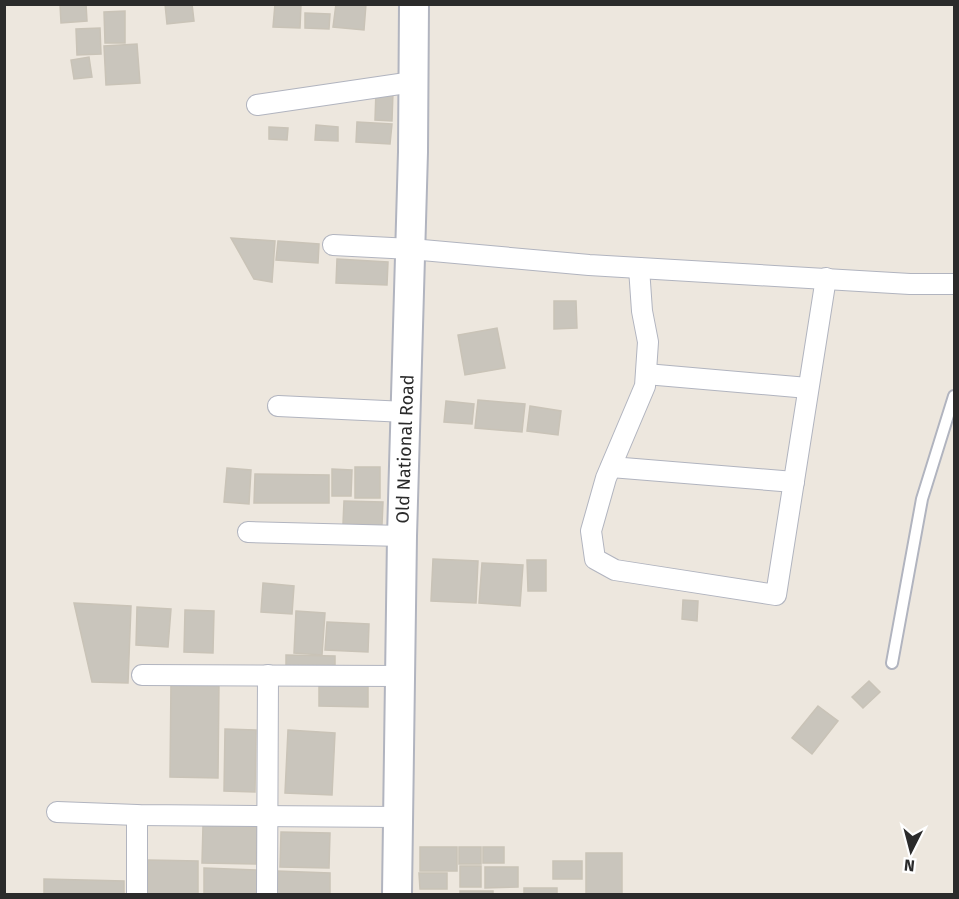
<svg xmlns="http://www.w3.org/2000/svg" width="959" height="899" viewBox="0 0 959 899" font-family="'Fira Sans',sans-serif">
  <rect width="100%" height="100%" fill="#ede7de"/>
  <g fill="#c9c5bc" stroke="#c9c3b7" stroke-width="1.5">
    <path d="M60,4h26l1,17 -26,2z"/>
    <path d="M165,4h27l2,17 -27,3z"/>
    <path d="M275,4h26l-1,24 -27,-1z"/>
    <path d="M336,4h30l-2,26 -31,-3z"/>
    <path d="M125,11v32h-20l-1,-31z"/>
    <path d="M305,13l25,1 -1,15 -24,-1z"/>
    <path d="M100,28l1,26 -24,1 -1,-26z"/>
    <path d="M137,44l3,39 -34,2 -2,-39z"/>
    <path d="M89,57l3,20 -18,2 -3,-19z"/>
    <path d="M376,91l17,1 -1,29 -17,-1z"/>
    <path d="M357,122l35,2 -2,20 -34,-2z"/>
    <path d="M316,125l22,2v14l-23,-1z"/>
    <path d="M269,127l19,1 -1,12 -18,-1z"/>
    <path d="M231,238l44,3 -3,41 -18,-3z"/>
    <path d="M278,241l41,3 -1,19 -42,-3z"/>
    <path d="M337,259l51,3 -1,23 -51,-2z"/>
    <path d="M554,301h22l1,27 -23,1z"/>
    <path d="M497,328l8,40 -40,7 -7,-40z"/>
    <path d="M478,400l47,4 -3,28 -47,-4z"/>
    <path d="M446,401l28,3 -2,20 -28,-2z"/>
    <path d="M530,406l31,5 -3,24 -31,-4z"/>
    <rect x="355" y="467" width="25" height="31"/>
    <path d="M227,468l24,2 -2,34 -25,-2z"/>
    <path d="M332,469l20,1 -1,26h-19z"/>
    <path d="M255,474l74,1v28h-75z"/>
    <path d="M344,501l39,1 -1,23 -39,-1z"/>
    <path d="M433,559l45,2 -2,42 -45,-2z"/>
    <path d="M527,560h19v31h-18z"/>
    <path d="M482,563l41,2 -3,41 -41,-3z"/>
    <path d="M263,583l31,3 -2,28 -31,-2z"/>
    <path d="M683,600l15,1 -1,20 -15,-2z"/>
    <path d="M74,603l57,3 -3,77 -36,-1z"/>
    <path d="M137,607l34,2 -3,38 -32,-2z"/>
    <path d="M185,610l29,1 -1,42 -29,-1z"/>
    <path d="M296,611l29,2 -3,42 -28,-2z"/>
    <path d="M327,622l42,2 -1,28 -43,-2z"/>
    <path d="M286,655l49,1v18l-49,-1z"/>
    <path d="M171,681l48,1 -1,96 -48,-1z"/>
    <path d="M319,681l49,2v24l-49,-1z"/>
    <path d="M869,681l11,11 -17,16 -11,-11z"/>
    <path d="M818,706l20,15 -26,33 -20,-16z"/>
    <path d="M225,729l31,1 -1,62 -31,-1z"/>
    <path d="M288,730l47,3 -3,62 -47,-2z"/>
    <path d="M203,825l54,2 -1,37 -54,-1z"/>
    <path d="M281,832l49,1 -1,35 -49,-1z"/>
    <rect x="420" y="847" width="37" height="24"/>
    <rect x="459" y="847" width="22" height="17"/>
    <rect x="483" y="847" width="21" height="16"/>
    <rect x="586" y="853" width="36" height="41"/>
    <path d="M148,860l50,1v33h-50z"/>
    <rect x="553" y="861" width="29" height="18"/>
    <rect x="460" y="866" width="21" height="21"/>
    <path d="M485,867h33v20l-33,1z"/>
    <path d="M204,868l53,2v24h-53z"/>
    <path d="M277,871l53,2v21h-54z"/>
    <path d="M419,873h28v16h-27z"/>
    <path d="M44,879l80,2v13h-80z"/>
    <rect x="524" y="888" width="33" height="6"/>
    <rect x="460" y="891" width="33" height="3"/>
  </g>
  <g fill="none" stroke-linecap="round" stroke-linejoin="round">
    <g stroke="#b1b4bf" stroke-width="14">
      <path id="service" d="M892,663l30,-164 32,-103"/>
    </g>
    <g stroke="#b1b4bf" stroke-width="22">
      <g id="minor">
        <path d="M257,105l156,-23"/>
        <path d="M333,245l78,4 178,16 321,19h44"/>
        <path d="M639,268l3,43 6,31 -3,44 -39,92 -15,53 4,28 20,11 161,25 50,-317"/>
        <path d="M646,374l162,14"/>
        <path d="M278,406l128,6"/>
        <path d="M611,467l183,15"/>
        <path d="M248,532l154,4"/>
        <path d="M142,675l259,1"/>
        <path d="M57,812l80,3 261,2"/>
        <path d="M137,894v-79"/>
        <path d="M267,894l1,-219"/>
      </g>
    </g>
    <g stroke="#b1b4bf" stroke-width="32">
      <path id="secondary" d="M397,894l5,-358 11,-384 1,-148"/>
    </g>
    <use href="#service" stroke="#fff" stroke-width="10"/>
    <use href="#minor" stroke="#fff" stroke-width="20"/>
    <use href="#secondary" stroke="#fff" stroke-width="28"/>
  </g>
  <g text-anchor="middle" stroke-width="5" stroke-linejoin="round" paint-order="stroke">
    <g font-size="18" fill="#2b2b2b" stroke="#fff">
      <text transform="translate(405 449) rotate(-88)" y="6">Old National Road</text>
    </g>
  </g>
  <rect width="959" height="899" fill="none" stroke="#2b2b2b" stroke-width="12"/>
  <g transform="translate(911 851) rotate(186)" stroke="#ffffff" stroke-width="4.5" paint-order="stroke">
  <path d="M0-4.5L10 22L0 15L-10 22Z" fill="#2b2b2b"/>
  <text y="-9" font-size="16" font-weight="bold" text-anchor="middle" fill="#2b2b2b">N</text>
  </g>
</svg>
